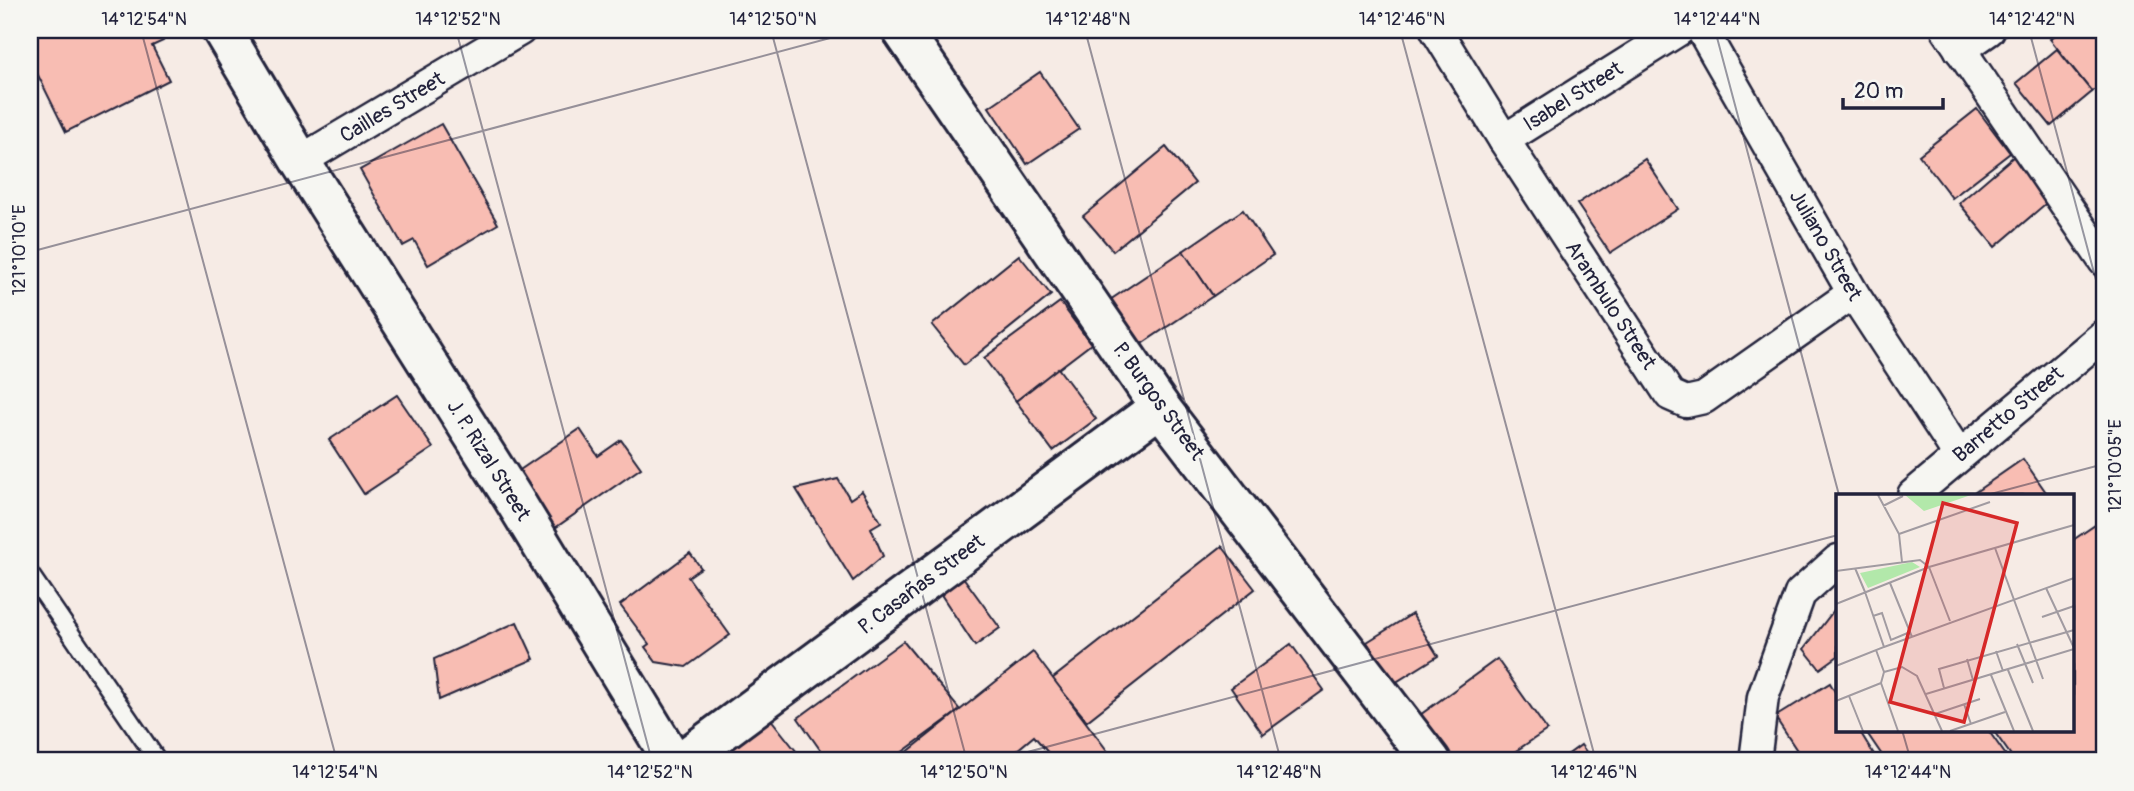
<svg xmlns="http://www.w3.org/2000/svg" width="2134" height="791" viewBox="0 0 2134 791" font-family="Pangolin,sans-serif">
  <rect width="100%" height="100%" fill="#f6ebe5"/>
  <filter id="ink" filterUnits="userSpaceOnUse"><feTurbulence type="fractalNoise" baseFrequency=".0143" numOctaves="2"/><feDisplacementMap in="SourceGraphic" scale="14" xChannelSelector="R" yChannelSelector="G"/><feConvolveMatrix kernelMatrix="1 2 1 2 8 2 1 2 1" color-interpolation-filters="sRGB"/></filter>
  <g filter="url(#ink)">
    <g fill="#f8bdb3" stroke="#22223b" stroke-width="2">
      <path d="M30,30h128l5,11 -11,5 17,34 -103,52 -36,-73z"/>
      <path d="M2062,30h42v52l-12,10 -42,-53z"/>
      <path d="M2057,49l35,43 -41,34 -35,-43z"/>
      <path d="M1040,72l39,57 -52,35 -38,-57z"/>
      <path d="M1977,109l33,44 -58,45 -33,-43z"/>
      <path d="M441,124l57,100 -70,41 -14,-25 -11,6 -43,-76z"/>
      <path d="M1166,147l29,36 -82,68 -30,-35z"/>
      <path d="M2014,156l36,44 -55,47 -36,-44z"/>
      <path d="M1645,159l33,50 -68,44 -33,-49z"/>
      <path d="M1243,210l30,45 -60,41 -30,-45z"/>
      <path d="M1183,251l30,45 -76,51 -30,-45z"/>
      <path d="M1019,255l32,40 -87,70 -32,-40z"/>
      <path d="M1060,302l31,42 -75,57 -32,-43z"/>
      <path d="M1058,368l38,51 -43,32 -37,-50z"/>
      <path d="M397,395l36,53 -69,46 -35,-54z"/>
      <path d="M580,429l18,27 23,-16 20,28 -86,60 -38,-56z"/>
      <path d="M2023,459l25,36h-77z"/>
      <path d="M838,479l12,20 12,-8 19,31 -10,6 12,28 -30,25 -57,-92z"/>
      <path d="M2104,519v242h-89l-22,-31h80v-190z"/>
      <path d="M1222,546l33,43 -168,132 -35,-42z"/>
      <path d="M690,553l11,15 -13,9 42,58 -44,32 -30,-5 -11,-15 4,-3 -29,-39z"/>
      <path d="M963,577l37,51 -25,18 -35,-53z"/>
      <path d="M1838,605v51l-18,13 -16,-20z"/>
      <path d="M1412,614l26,42 -45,28 -26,-42z"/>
      <path d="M517,622l17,37 -95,41 -5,-41z"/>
      <path d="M903,641l57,69 -70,51h-62l-30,-43z"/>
      <path d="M1291,644l33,46 -61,44 -32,-46z"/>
      <path d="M1033,652l82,109h-60l-21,-25 -30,25h-108z"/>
      <path d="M1497,659l50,71 -46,31h-64l-28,-38z"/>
      <path d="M1830,683l8,14v33h21l19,31h-74l-29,-44z"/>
      <path d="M770,718l34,43h-86l-4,-5z"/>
      <path d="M1865,730h123l22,31h-124z"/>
      <path d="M1581,745l12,16h-34z"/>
    </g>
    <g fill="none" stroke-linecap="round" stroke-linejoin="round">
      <g stroke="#22223b" stroke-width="21">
        <path id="lane" d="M30,574l128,187"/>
      </g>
      <g stroke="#22223b" stroke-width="35">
        <g id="street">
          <path d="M1436,30l68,110 166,255 16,7 18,-4 149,-105"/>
          <path d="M1702,30l151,263 106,162"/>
          <path d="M1947,30l157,231"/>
          <path d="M1960,50l29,-20"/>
          <path d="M1504,140l175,-110"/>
          <path d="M300,161l220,-131"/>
          <path d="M1913,495l191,-160"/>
          <path d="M1755,761l8,-64 37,-103 38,-34"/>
        </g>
      </g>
      <g stroke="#22223b" stroke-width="44">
        <g id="secondary">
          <path d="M222,30l78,131 213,337 160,263"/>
          <path d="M902,30l258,377 271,354"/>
          <path d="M682,761l478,-354"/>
        </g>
      </g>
      <use href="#lane" stroke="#f6f6f2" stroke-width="16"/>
      <use href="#street" stroke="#f6f6f2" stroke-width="30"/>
      <use href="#secondary" stroke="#f6f6f2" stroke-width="38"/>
    </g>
  </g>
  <path fill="none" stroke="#22223b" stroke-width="2" stroke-opacity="0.45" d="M141,30l196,731M456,30l196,731M771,30l196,731M1085,30l196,731M1400,30l196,731M1715,30l124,465M2029,30l75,280M30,252l830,-222M1987,495l117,-31M1902,730l9,31M994,761l844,-226"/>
  <g text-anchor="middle" stroke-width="7" stroke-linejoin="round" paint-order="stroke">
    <g font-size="21" fill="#22223b" stroke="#f6f6f2">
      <text transform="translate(1573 96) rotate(-32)" y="7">Isabel Street</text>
      <text transform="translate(392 107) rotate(-31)" y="7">Cailles Street</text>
      <text transform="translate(1826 245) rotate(60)" y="7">Juliano Street</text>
      <text transform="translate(1611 305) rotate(57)" y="7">Arambulo Street</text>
      <text transform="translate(1159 401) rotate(54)" y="7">P. Burgos Street</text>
      <text transform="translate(2008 414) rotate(-40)" y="7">Barretto Street</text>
      <text transform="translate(489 460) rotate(58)" y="7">J. P. Rizal Street</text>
      <text transform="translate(921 584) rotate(-37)" y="7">P. Casañas Street</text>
    </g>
  </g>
  <g transform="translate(1836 494)">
    <rect width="238" height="238" fill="#f6ebe5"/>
    <path d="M69,1h66l-47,16zM76,68l8,5 -52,21 -8,-15z" fill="#b2e8aa"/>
    <path fill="none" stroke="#a19ba1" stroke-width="2" d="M42,1l21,39 3,28M47,12l20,-10M63,40l91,-32M159,54l48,131M19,74l10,24M0,77l84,-11 9,7 21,54M54,89l22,54M210,94l28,60M0,110l93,-37 145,-42M37,122l9,-3 9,27 19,-8M206,123l32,-11M181,150l16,39M48,153l190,-69M40,156l8,22 -3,11 17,48M160,157l7,20M131,165l6,21M0,172l48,-19 -19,-55M172,176l25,61M48,178l18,-5 15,9 25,55M155,181l23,56M108,194l-5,-19 135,-39M90,200l148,-45M13,202l14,35M0,207l45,-18M128,210l7,20M99,220l45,-15M114,237l55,-19"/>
    <path fill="#d62828" fill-opacity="0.15" stroke="#d62828" stroke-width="3.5" d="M107,9l74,20 -53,199 -74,-20z"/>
    <rect width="238" height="238" fill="none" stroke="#22223b" stroke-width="3.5"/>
  </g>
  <rect width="2134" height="791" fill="none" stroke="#f6f6f2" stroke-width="77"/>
  <path d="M1843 98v10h100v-10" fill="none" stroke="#22223b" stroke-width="3.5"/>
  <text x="1854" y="98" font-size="21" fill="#22223b" stroke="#f6f6f2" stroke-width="5" paint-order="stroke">20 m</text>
  <rect x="38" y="38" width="2058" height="714" fill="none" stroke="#22223b" stroke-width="2.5"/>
  <g font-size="18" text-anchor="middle" fill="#22223b">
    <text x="144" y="25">14°12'54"N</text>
    <text x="458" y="25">14°12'52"N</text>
    <text x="773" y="25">14°12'50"N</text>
    <text x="1088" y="25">14°12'48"N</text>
    <text x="1402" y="25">14°12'46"N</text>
    <text x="1717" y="25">14°12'44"N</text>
    <text x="2032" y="25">14°12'42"N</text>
    <text transform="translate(19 250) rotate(-90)" y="6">121°10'10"E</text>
    <text transform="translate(2115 466) rotate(-90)" y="6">121°10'05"E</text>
    <text x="335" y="778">14°12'54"N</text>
    <text x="650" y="778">14°12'52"N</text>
    <text x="964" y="778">14°12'50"N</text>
    <text x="1279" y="778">14°12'48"N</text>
    <text x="1594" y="778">14°12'46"N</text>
    <text x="1908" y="778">14°12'44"N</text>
  </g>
</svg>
